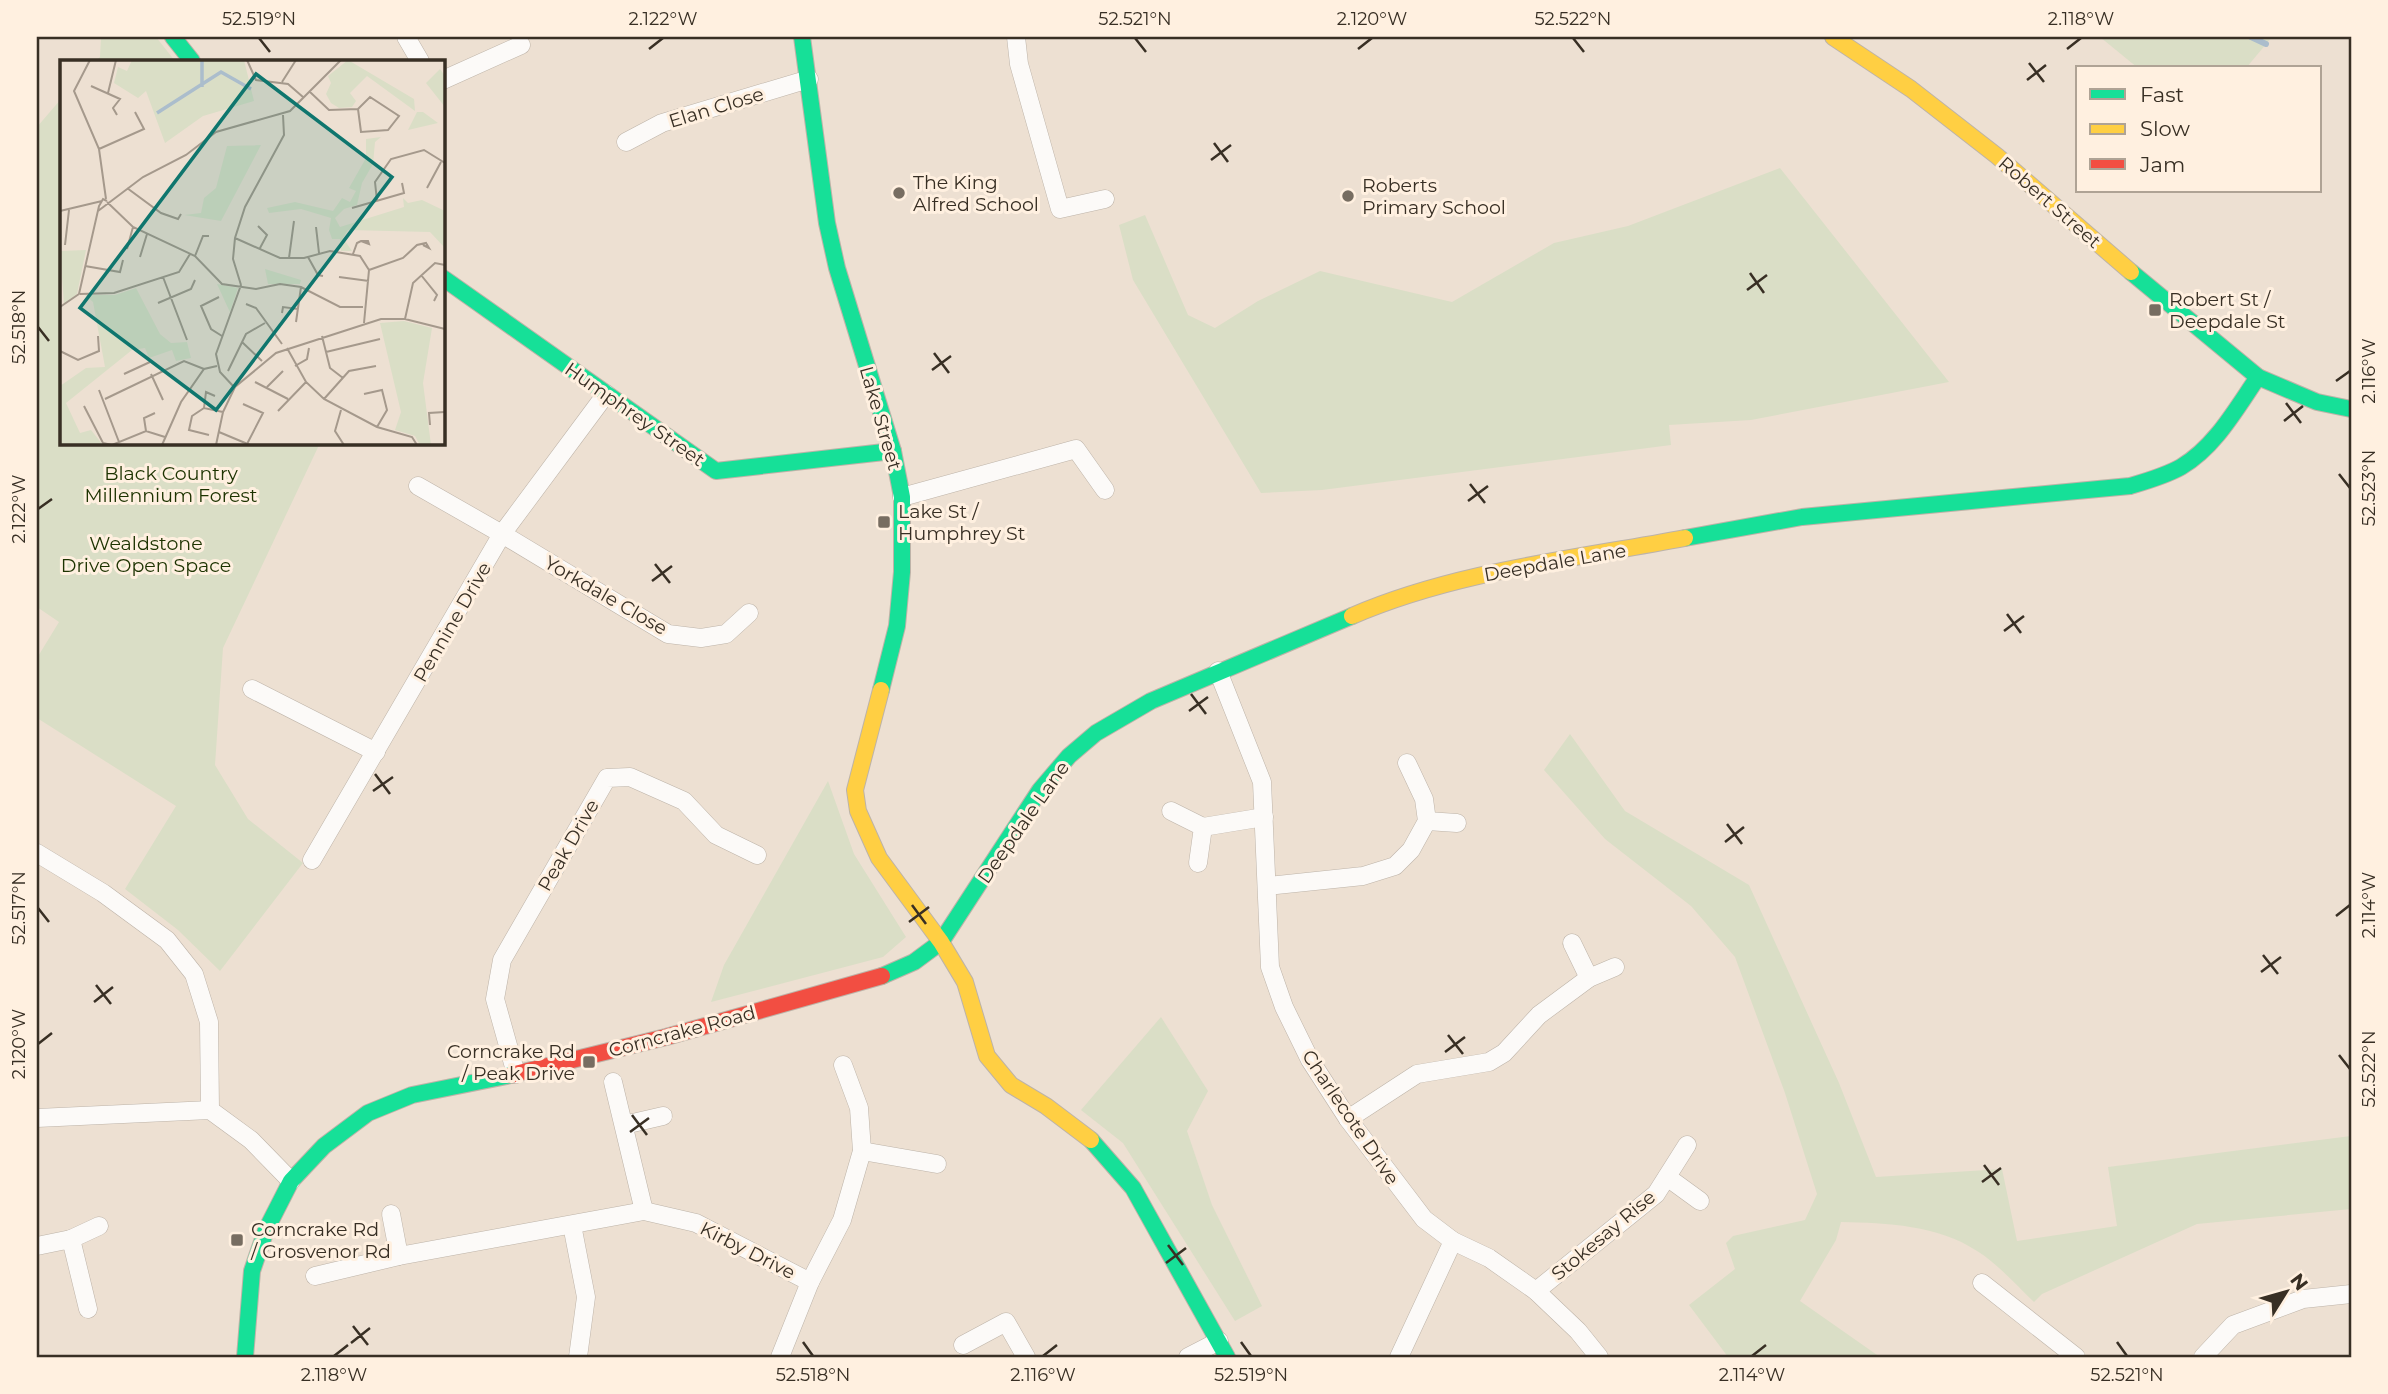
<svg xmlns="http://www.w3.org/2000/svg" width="2388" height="1394" viewBox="0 0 2388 1394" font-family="Montserrat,sans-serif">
  <rect width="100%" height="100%" fill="#ede0d2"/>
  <g fill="#dadec6">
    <path d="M101,37h55l19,24h-79l4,-4z"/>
    <path d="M2100,37h172l-26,31h-108z"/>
    <path d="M61,99v344h259l-97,205 -8,117 33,54 55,44 -83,108 -42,-41 -53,-41 51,-83 -139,-88v-60l22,-36 -22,-15v-480z"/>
    <path d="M1780,168l169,214 -198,38 -82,5 2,20 -349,45 -61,3 -128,-213 -14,-55 26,-10 43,100 27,13 43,-27 62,-30 132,31 102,-59 74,-17z"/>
    <path d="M1570,734l55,77 124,74 90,198 37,94 126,-8 15,72 100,-15 -9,-59 243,-31v73l-154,15 -155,70 -8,8c-18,-17 -36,-38 -57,-51 -39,-26 -90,-28 -136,-29l-5,18 -36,61 80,56h-152l-39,-52 46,-36 -9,-26 7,-7 72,-16 12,-26 -32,-101 -50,-136 -44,-51 -86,-67 -61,-69z"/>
    <path d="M828,781l26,73 52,83 -23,20 -172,45 13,-37z"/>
    <path d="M1161,1017l47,74 -21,40 25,74 50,101 -27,15 -112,-178 -42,-33z"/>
  </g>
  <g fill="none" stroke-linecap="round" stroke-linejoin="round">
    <path stroke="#abbdcc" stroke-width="6" d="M2251,37l15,7"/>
    <g stroke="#bdb3a8" stroke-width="19">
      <g id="street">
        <path d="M406,37l14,24"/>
        <path d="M1016,37l3,27 41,145 45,-10"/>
        <path d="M443,80l78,-35"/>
        <path d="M626,142l36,-19 147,-44"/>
        <path d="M418,486l84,48 166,100 33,4 25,-4 23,-21"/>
        <path d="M902,497l174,-48 29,41"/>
        <path d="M1218,671l44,111 8,185 14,40 26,53 38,59 76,100 29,22 36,17 47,33 42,40 21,26"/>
        <path d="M252,689l124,63"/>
        <path d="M1171,811l32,16 -5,36"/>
        <path d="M1427,821l30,2"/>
        <path d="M1203,827l61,-10"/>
        <path d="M37,853l66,40 64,47 27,34 15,48 1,88"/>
        <path d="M312,860l190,-326 104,-140"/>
        <path d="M1268,886l95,-10 32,-10 16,-16 16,-29 -3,-22 -17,-36"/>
        <path d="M1572,943l17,35"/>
        <path d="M516,1074l-21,-75 7,-39 105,-182 23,-1 54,24 32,34 41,20"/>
        <path d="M613,1082l31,129"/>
        <path d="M37,1118l173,-8 41,30 40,41"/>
        <path d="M1348,1119l69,-45 72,-12 15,-9 35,-38 27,-20 23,-17 26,-11"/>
        <path d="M624,1125l39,-9"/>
        <path d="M862,1151l75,13"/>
        <path d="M1667,1177l33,24"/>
        <path d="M391,1214l8,42"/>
        <path d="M572,1225l14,72 -8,60"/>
        <path d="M71,1239l28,-13"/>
        <path d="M37,1246l34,-7 17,70"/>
        <path d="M315,1276l84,-20 245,-45 52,12 114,59"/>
        <path d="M1982,1283l94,74"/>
        <path d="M1536,1291l120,-97 31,-49"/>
        <path d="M963,1345l43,-23 20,35"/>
        <path d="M780,1357l30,-75 32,-62 20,-69 -3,-43 -16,-43"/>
        <path d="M1188,1357l31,-16"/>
        <path d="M1399,1357l54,-116"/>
        <path d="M2203,1357l30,-32 70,-26 48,-5"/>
      </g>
    </g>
    <g stroke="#bdb3a8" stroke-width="18">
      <g id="fast">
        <path d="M173,37l19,24"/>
        <path d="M802,37l25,186 10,45 56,183 9,46v75l-5,54 -16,64"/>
        <path d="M2131,272l127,105 59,25 34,7"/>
        <path d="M443,278l273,193 177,-20"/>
        <path d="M1685,538l117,-21 328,-31c17,-5 35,-10 51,-19 34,-20 55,-58 77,-90"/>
        <path d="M882,976l32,-14 27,-20 99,-152 29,-34 27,-23 55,-32 201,-85"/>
        <path d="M1091,1140l42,48 94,169"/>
        <path d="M245,1357l7,-86 14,-41 25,-49 33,-35 44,-33 44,-18 99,-20"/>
      </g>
    </g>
    <g stroke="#bdb3a8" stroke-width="18">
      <g id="slow">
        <path d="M1833,37l78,52 86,67 134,116"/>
        <path d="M1352,616c104,-45 222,-57 333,-78"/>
        <path d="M881,690l-26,100 3,21 21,47 62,84 24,40 22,74 24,29 35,21 45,34"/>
      </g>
    </g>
    <g stroke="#bdb3a8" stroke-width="18">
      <path id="jam" d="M511,1075l155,-38 216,-61"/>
    </g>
    <use href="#street" stroke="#fcfaf8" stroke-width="18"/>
    <use href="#fast" stroke="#16e098" stroke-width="16"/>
    <use href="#slow" stroke="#ffcf43" stroke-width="16"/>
    <use href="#jam" stroke="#f24e42" stroke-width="16"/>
  </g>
  <path fill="none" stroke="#382f24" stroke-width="2.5" d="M259,38l11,14M1135,38l11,14M1573,38l11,14M649,49l14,-11M1358,49l14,-11M2067,49l14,-11M2029,63l15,19M2027,80l19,-15M1214,143l14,19M1211,160l20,-15M1750,273l14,20M1747,290l20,-15M38,327l11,14M934,353l15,20M932,370l19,-14M2336,381l14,-10M2286,403l15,20M2284,421l19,-15M2339,474l11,14M1470,484l15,19M1468,501l20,-15M38,509l14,-10M655,564l15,19M652,581l20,-15M2007,614l14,19M2004,631l20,-15M1191,694l15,20M1189,711l19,-14M375,774l15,20M373,791l20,-14M1727,824l15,20M1725,842l19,-15M912,905l14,19M38,908l11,14M2336,916l14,-11M909,922l20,-15M2263,955l15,19M2261,972l20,-15M96,985l15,19M94,1002l19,-15M1448,1035l15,19M38,1044l14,-11M1445,1052l20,-15M2339,1055l11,14M632,1115l15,20M630,1132l19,-14M1984,1165l15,20M1982,1182l19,-14M1168,1245l15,20M1166,1263l20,-15M353,1326l15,19M803,1342l10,14M1241,1342l10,14M2117,1342l10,14M351,1343l19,-15M334,1356l14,-11M1043,1356l14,-11M1752,1356l14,-11"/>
  <g fill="#776d61" stroke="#fff0e0" stroke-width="2.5">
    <circle cx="899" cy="193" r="7"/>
    <circle cx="1348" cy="196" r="7"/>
    <rect x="2148" y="303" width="14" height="14" rx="3.5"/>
    <rect x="877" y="515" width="14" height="14" rx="3.5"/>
    <rect x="582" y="1055" width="14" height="14" rx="3.5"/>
    <rect x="230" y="1233" width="14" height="14" rx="3.5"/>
  </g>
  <g text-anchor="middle" stroke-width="6" stroke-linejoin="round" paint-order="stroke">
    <g font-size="19" fill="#382f24" stroke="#fff0e0">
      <text transform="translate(716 107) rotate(-17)" y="7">Elan Close</text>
      <text transform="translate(2050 202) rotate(41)" y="7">Robert Street</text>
      <text transform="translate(635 414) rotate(35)" y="7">Humphrey Street</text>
      <text transform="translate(881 418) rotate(74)" y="7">Lake Street</text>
      <text transform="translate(1555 562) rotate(-10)" y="7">Deepdale Lane</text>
      <text transform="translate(606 595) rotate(30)" y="7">Yorkdale Close</text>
      <text transform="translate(452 622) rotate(-60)" y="7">Pennine Drive</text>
      <text transform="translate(1023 822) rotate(-55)" y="7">Deepdale Lane</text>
      <text transform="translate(568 845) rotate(-60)" y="7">Peak Drive</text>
      <text transform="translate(682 1031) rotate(-15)" y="7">Corncrake Road</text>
      <text transform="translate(1351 1117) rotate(56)" y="7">Charlecote Drive</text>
      <text transform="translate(1603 1235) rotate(-40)" y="7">Stokesay Rise</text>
      <text transform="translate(748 1250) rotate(27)" y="7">Kirby Drive</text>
    </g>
    <g font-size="19" fill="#382f24" stroke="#fff0e0" text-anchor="start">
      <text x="913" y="189">The King<tspan x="913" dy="22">Alfred School</tspan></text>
      <text x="1362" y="192">Roberts<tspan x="1362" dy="22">Primary School</tspan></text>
      <text x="2169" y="306">Robert St /<tspan x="2169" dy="22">Deepdale St</tspan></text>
      <text x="898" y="518">Lake St /<tspan x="898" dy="22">Humphrey St</tspan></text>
      <text x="575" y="1058" text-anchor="end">Corncrake Rd<tspan x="575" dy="22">/ Peak Drive</tspan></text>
      <text x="251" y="1236">Corncrake Rd<tspan x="251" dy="22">/ Grosvenor Rd</tspan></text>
    </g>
    <g font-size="19" fill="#1d3300" stroke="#fff0e0">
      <text x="171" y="480">Black Country<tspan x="171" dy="22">Millennium Forest</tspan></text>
      <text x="146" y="550">Wealdstone<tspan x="146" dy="22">Drive Open Space</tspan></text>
    </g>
  </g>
  <g transform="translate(60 60)">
    <rect width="385" height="385" fill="#ede0d2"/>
    <path d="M72,0h112l10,41 -51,15 -38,27 -19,-52 -8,7 -24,-15 4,-16 9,4zM288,0l66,39 1,12 -48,-35 -17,17 6,8 -4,6 -13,1 -8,-5 -5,-9 5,-11 -3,-7zM380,9l5,7v31l-19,-24zM357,52h6l15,11 -30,7zM321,77l-6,5 -2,22 -11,19 -5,22 -13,4 -9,9 5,9 64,-20 -1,-9 5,5 14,-3 23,11v37l-15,-16 -82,-2 -5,8 9,13h-11l-1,-12h-8l-3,-9 2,-12 -30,-9 -32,4 -2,-5 28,-6 38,9 9,-13 8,4 6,-11 -7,-3 17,-30v-19zM201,85l-40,76 -37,-6 17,-2 3,-15 12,-10 11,-42zM26,190l-9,44 -13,10 -4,-53zM205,209l36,11 -1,4h-32zM157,224l21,4 -8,24 -2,-4zM76,228l24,46 11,9 16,-1 4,16 -15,3 -4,-11 -23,8 -4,-10 -13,2 -66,53 14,30 11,-3 12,15h-43v-59l26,-18 19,-1 -12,-65 -8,-7h30zM344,261l28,7 -9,55 8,62h-11l-5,-9 -20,-6 6,-18 -21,-89z" fill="#dadec6"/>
    <path fill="none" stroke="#abbdcc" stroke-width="3.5" d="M142,0v27M97,53l64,-41 30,17"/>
    <path fill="none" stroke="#a5998c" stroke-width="2" d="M30,0l-16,31 25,58 7,50M187,0l9,20 32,4 15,13M222,22l14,-22M31,26l29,13 -7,9 4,7M250,32l19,18 29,-1 12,-12 29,19 -11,14 -27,2 -3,-23M48,33l8,-33M39,89l45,-20 -9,-17M67,128l34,25 17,6 3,-5M367,128l14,-26M317,141l-2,-19 16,-23 33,-9 21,13M47,142l26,25 62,29 27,28 34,5 24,-5 21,3 39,20h23M292,148l52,-15 -2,-10M0,151l42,-10M38,151l45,-34 43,-22 30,-23 74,-21 51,-51M198,166l9,9 -7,13M256,167l3,26M175,178l45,20h24l26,-7 30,5 9,14 -5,53M5,185l4,-35M67,189l6,-22M293,194l4,-11 4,-2h7l1,3 -8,-3M135,196l8,-20h6M80,197l7,-23M248,197l10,18 5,1M229,198l5,-37M25,206l35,6 3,-12M309,210l34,-12 14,-13 9,-2 3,5 -6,-3M361,215l16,20 -3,6M103,217l24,63M279,217l30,4M181,225l-8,-26 2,-21 10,-31 39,-72 -1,-20M20,234l34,-1 65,-21 11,-18M159,237l-18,9 10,23 11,7M98,243l33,-14 4,-9M186,244l10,4 26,36M0,247l19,-13 20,-88 4,-7 4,2M222,253l1,-6 15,2M345,259l8,-36 22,-20 10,2M236,262l5,-35M262,276l8,32 13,10M182,282l20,19M227,288l19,34 18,17 53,28 35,10 5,8M0,291l18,9 21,-9 -1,-15M266,292l54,-13M235,306l12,-7 2,-11M168,311l18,-37 19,-11M64,314l26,-12M91,314l12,26M195,322l33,17M174,327l-14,-15 -4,-18 25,-69M207,327l16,-16M39,330l20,52M304,334l18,-4 5,20 -10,17M45,339l79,-38 20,8M264,339l25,-28 27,-5M183,344l20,9 -16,31M24,346l19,37 9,2 34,-14 19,6M144,348l2,-16 9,4M281,350l-6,21 9,14M218,351l28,-29M370,365l-1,-12 16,-1M86,371l-2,-13 11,-5M159,372l31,13M149,375l-20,-5 3,-14 12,-8 19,4M102,385l19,-43 23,-33 13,-3M156,385l7,-33 12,-25 41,-34 105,-34h24l40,10"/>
    <path fill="#0f766e" fill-opacity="0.15" stroke="#0f766e" stroke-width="3.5" d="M196,14l136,103 -176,233 -136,-102z"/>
    <rect width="385" height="385" fill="none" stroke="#382f24" stroke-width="3.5"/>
  </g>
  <rect width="2388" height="1394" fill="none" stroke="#fff0e0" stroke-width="77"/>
  <rect x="2076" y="66" width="245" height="126" fill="#fff0e0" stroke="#afa395" stroke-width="2"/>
  <rect x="2090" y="89" width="35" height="10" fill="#16e098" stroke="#afa395" stroke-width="2"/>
  <text x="2140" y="102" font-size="21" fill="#382f24">Fast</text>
  <rect x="2090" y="124" width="35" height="10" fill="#ffcf43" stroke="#afa395" stroke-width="2"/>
  <text x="2140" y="136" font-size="21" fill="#382f24">Slow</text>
  <rect x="2090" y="159" width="35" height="10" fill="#f24e42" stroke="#afa395" stroke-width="2"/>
  <text x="2140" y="172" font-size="21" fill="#382f24">Jam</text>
  <g transform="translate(2286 1292) rotate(53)" stroke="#fff0e0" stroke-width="5" paint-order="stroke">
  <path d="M0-5L12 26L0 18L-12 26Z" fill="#382f24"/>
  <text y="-10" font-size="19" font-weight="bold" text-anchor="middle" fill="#382f24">N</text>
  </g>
  <rect x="38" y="38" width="2312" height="1318" fill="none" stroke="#382f24" stroke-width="2.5"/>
  <g font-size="18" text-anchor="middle" fill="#382f24">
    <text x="259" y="25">52.519°N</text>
    <text x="663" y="25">2.122°W</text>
    <text x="1135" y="25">52.521°N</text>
    <text x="1372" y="25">2.120°W</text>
    <text x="1573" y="25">52.522°N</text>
    <text x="2081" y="25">2.118°W</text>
    <text transform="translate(19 327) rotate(-90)" y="6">52.518°N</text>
    <text transform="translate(2369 371) rotate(-90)" y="6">2.116°W</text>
    <text transform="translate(2369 488) rotate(-90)" y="6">52.523°N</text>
    <text transform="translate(19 509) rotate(-90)" y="6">2.122°W</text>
    <text transform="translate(2369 905) rotate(-90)" y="6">2.114°W</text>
    <text transform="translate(19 908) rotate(-90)" y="6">52.517°N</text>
    <text transform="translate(19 1044) rotate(-90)" y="6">2.120°W</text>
    <text transform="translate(2369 1069) rotate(-90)" y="6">52.522°N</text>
    <text x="334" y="1381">2.118°W</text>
    <text x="813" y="1381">52.518°N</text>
    <text x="1043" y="1381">2.116°W</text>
    <text x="1251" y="1381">52.519°N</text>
    <text x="1752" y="1381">2.114°W</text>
    <text x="2127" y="1381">52.521°N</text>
  </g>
</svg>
